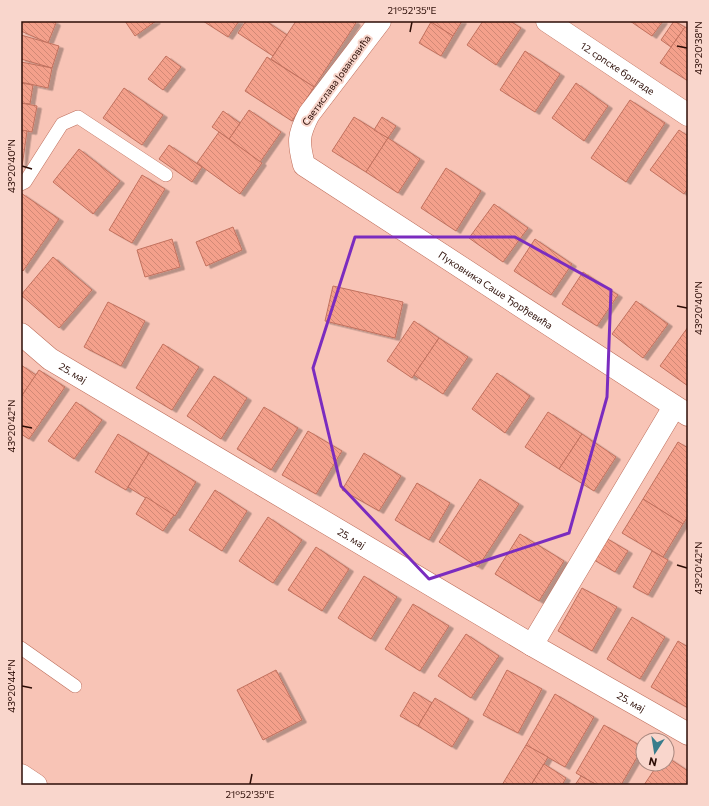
<svg xmlns="http://www.w3.org/2000/svg" width="709" height="806" viewBox="0 0 709 806" font-family="Commissioner,sans-serif">
  <defs>
    <pattern id="building-back-hatch" width="6" height="6" patternUnits="userSpaceOnUse"><rect width="6" height="6" fill="#f4a08b"/><path d="M-1 5l2 2M0 0l6 6M5-1l2 2" fill="none" stroke="#d18976"/></pattern>
    <filter id="shadow"><feDropShadow dx="4.5" dy="2.5" stdDeviation="0" flood-color="#0004"/></filter>
  </defs>
  <rect width="100%" height="100%" fill="#f8c4b6"/>
  <g fill="url(#building-back-hatch)" stroke="#c1715e" filter="url(#shadow)">
    <path d="M21,21h32l3,2 -8,20 -27,-12z"/>
    <path d="M125,21h31l-21,15z"/>
    <path d="M203,21h36l-11,16z"/>
    <path d="M246,21h20l21,14 -14,21 -35,-23z"/>
    <path d="M296,21h58l2,2 -42,64 -43,-28z"/>
    <path d="M429,21h33l-9,15z"/>
    <path d="M483,21h27l11,7 -25,37 -29,-20z"/>
    <path d="M630,21h33l-11,15z"/>
    <path d="M674,21l11,6 -14,20 -10,-7z"/>
    <path d="M431,22l22,14 -12,20 -22,-13z"/>
    <path d="M685,27l3,2v52l-28,-18z"/>
    <path d="M21,35l38,11 -7,22 -31,-9z"/>
    <path d="M525,51l35,23 -25,38 -35,-22z"/>
    <path d="M166,56l15,11 -18,23 -15,-11z"/>
    <path d="M267,57l47,30 -22,34 -47,-30z"/>
    <path d="M21,62l31,6 -4,20 -27,-6z"/>
    <path d="M21,83l12,2 -3,19 -9,-1z"/>
    <path d="M576,83l32,23 -24,35 -32,-23z"/>
    <path d="M124,88l39,27 -21,30 -39,-27z"/>
    <path d="M630,100l35,23 -39,59 -35,-24z"/>
    <path d="M21,103l16,3 -5,26 -11,-2z"/>
    <path d="M249,110l32,22 -21,30 -31,-23z"/>
    <path d="M223,111l17,12 -11,16 -17,-12z"/>
    <path d="M354,117l34,21 -22,34 -34,-21z"/>
    <path d="M382,117l14,9 -8,12 -14,-8z"/>
    <path d="M21,130l6,1 -5,36h-1z"/>
    <path d="M679,130l9,6v52l-4,6 -34,-24z"/>
    <path d="M219,132l43,31 -22,31 -43,-31z"/>
    <path d="M388,138l32,21 -22,34 -32,-21z"/>
    <path d="M169,145l33,22 -10,15 -33,-23z"/>
    <path d="M79,149l41,32 -27,33 -40,-32z"/>
    <path d="M446,168l35,23 -25,40 -35,-23z"/>
    <path d="M142,175l23,14 -33,54 -23,-13z"/>
    <path d="M21,193l38,26 -36,52 -2,-2z"/>
    <path d="M494,204l34,24 -25,34 -34,-24z"/>
    <path d="M233,227l9,23 -36,16 -10,-24z"/>
    <path d="M172,239l8,28 -35,10 -8,-27z"/>
    <path d="M535,239l37,25 -21,31 -37,-24z"/>
    <path d="M53,257l39,33 -33,38 -38,-33z"/>
    <path d="M583,272l35,23 -21,31 -35,-22z"/>
    <path d="M333,286l70,16 -8,36 -70,-17z"/>
    <path d="M636,301l32,23 -25,34 -31,-24z"/>
    <path d="M108,302l37,19 -24,45 -37,-19z"/>
    <path d="M414,321l25,17 -27,40 -25,-17z"/>
    <path d="M688,327v59l-28,-20z"/>
    <path d="M439,338l29,19 -25,37 -29,-19z"/>
    <path d="M163,344l36,23 -27,43 -36,-22z"/>
    <path d="M21,365l15,10 -15,22z"/>
    <path d="M39,370l26,17 -36,52 -8,-5v-37z"/>
    <path d="M497,373l33,23 -25,37 -33,-24z"/>
    <path d="M214,376l33,22 -26,41 -34,-23z"/>
    <path d="M76,402l26,18 -28,39 -26,-18z"/>
    <path d="M264,407l34,21 -27,42 -34,-21z"/>
    <path d="M548,412l34,22 -23,35 -34,-22z"/>
    <path d="M308,431l34,20 -26,43 -34,-19z"/>
    <path d="M118,434l31,19 -23,37 -31,-18z"/>
    <path d="M582,434l34,23 -22,34 -35,-22z"/>
    <path d="M678,442l10,6v68l-5,8 -40,-25z"/>
    <path d="M149,453l47,29 -21,34 -47,-29z"/>
    <path d="M364,453l37,23 -22,35 -37,-21z"/>
    <path d="M480,479l39,25 -41,63 -39,-25z"/>
    <path d="M417,483l33,20 -21,37 -34,-20z"/>
    <path d="M215,490l32,21 -25,40 -33,-21z"/>
    <path d="M146,497l28,18 -11,16 -27,-17z"/>
    <path d="M643,499l40,25 -20,33 -41,-24z"/>
    <path d="M268,517l34,23 -29,43 -34,-22z"/>
    <path d="M520,534l44,27 -25,40 -44,-27z"/>
    <path d="M606,538l22,13 -13,21 -21,-12z"/>
    <path d="M316,547l33,22 -27,42 -34,-21z"/>
    <path d="M652,551l16,9 -20,35 -15,-8z"/>
    <path d="M364,576l33,21 -26,42 -33,-21z"/>
    <path d="M582,588l35,19 -25,44 -34,-20z"/>
    <path d="M413,604l36,22 -29,45 -35,-22z"/>
    <path d="M632,617l33,20 -25,42 -33,-20z"/>
    <path d="M466,634l33,22 -28,42 -33,-22z"/>
    <path d="M678,641l10,6v61l-37,-21z"/>
    <path d="M276,670l26,50 -39,20 -26,-50z"/>
    <path d="M507,670l35,19 -24,44 -35,-18z"/>
    <path d="M414,692l18,11 -14,23 -18,-10z"/>
    <path d="M555,694l39,23 -29,50 -39,-22z"/>
    <path d="M435,698l34,21 -17,28 -34,-21z"/>
    <path d="M604,725l39,22 -22,38h-24l-21,-12z"/>
    <path d="M526,745l22,12 -4,7 -13,21h-29z"/>
    <path d="M667,757l21,14v14h-44l14,-21h9z"/>
    <path d="M544,764l22,14 -4,7h-31z"/>
    <path d="M581,776l16,9h-22z"/>
  </g>
  <g fill="none" stroke-linecap="round" stroke-linejoin="round">
    <g stroke="#be6e5b" stroke-width="14">
      <g id="lane">
        <path d="M21,184l4,-2 37,-58 16,-7 88,58"/>
        <path d="M21,648l54,38"/>
      </g>
    </g>
    <g stroke="#be6e5b" stroke-width="23">
      <g id="street">
        <path id="s1" d="M380,21l-71,93c-11,21 -11,28 -5,51l384,250"/>
        <path id="s2" d="M547,21l141,94"/>
        <path id="s3" d="M21,334l29,25 482,286 156,89"/>
        <path d="M532,645l142,-238"/>
      </g>
    </g>
    <g stroke="#be6e5b" stroke-width="23">
      <path id="secondary" d="M21,775l15,10"/>
    </g>
    <use href="#lane" stroke="#fff" stroke-width="13"/>
    <use href="#street" stroke="#fff" stroke-width="22"/>
    <use href="#secondary" stroke="#fff" stroke-width="22"/>
  </g>
  <path fill="none" stroke="#7b2cbf" stroke-width="3" stroke-linejoin="round" d="M355,237h160l96,53 -4,107 -38,136 -140,46 -88,-93 -28,-118z"/>
  <path fill="none" stroke="#2c0d06" stroke-width="1.5" d="M410,32l2,-10M677,46l10,2M22,166l10,3M677,306l10,2M22,426l10,2M677,565l10,3M22,686l10,2M250,784l2,-10"/>
  <g text-anchor="middle" stroke-width="4" stroke-linejoin="round" paint-order="stroke">
    <g font-size="10" fill="#2c0d06" stroke="#f9d6cc">
      <text dy="4" stroke="none"><textPath href="#s2" startOffset="85">12. српске бригаде</textPath></text>
      <text transform="translate(336 80) rotate(-54)" y="4">Светислава Јовановића</text>
      <text dy="4" stroke="none"><textPath href="#s1" startOffset="399">Пуковника Саше Ђорђевића</textPath></text>
      <text dy="4" stroke="none"><textPath href="#s3" startOffset="65">25. мај</textPath></text>
      <text dy="4" stroke="none"><textPath href="#s3" startOffset="389">25. мај</textPath></text>
      <text dy="4" stroke="none"><textPath href="#s3" startOffset="713">25. мај</textPath></text>
    </g>
  </g>
  <rect width="709" height="806" fill="none" stroke="#f9d6cc" stroke-width="44"/>
  <g transform="translate(655 752) rotate(192)"><circle r="19" fill="#f9d6cc" stroke="#a7867d"/>
  <path d="M0-3L7 15L0 10L-7 15Z" fill="#397d8c"/>
  <text y="-6" font-size="11" font-weight="bold" text-anchor="middle" fill="#2c0d06">N</text>
  </g>
  <rect x="22" y="22" width="665" height="762" fill="none" stroke="#2c0d06" stroke-width="1.5"/>
  <g font-size="10" text-anchor="middle" fill="#2c0d06">
    <text x="412" y="14">21°52'35"E</text>
    <text transform="translate(698 48) rotate(-90)" y="4">43°20'38"N</text>
    <text transform="translate(11 166) rotate(-90)" y="4">43°20'40"N</text>
    <text transform="translate(698 308) rotate(-90)" y="4">43°20'40"N</text>
    <text transform="translate(11 426) rotate(-90)" y="4">43°20'42"N</text>
    <text transform="translate(698 568) rotate(-90)" y="4">43°20'42"N</text>
    <text transform="translate(11 686) rotate(-90)" y="4">43°20'44"N</text>
    <text x="250" y="798">21°52'35"E</text>
  </g>
</svg>
